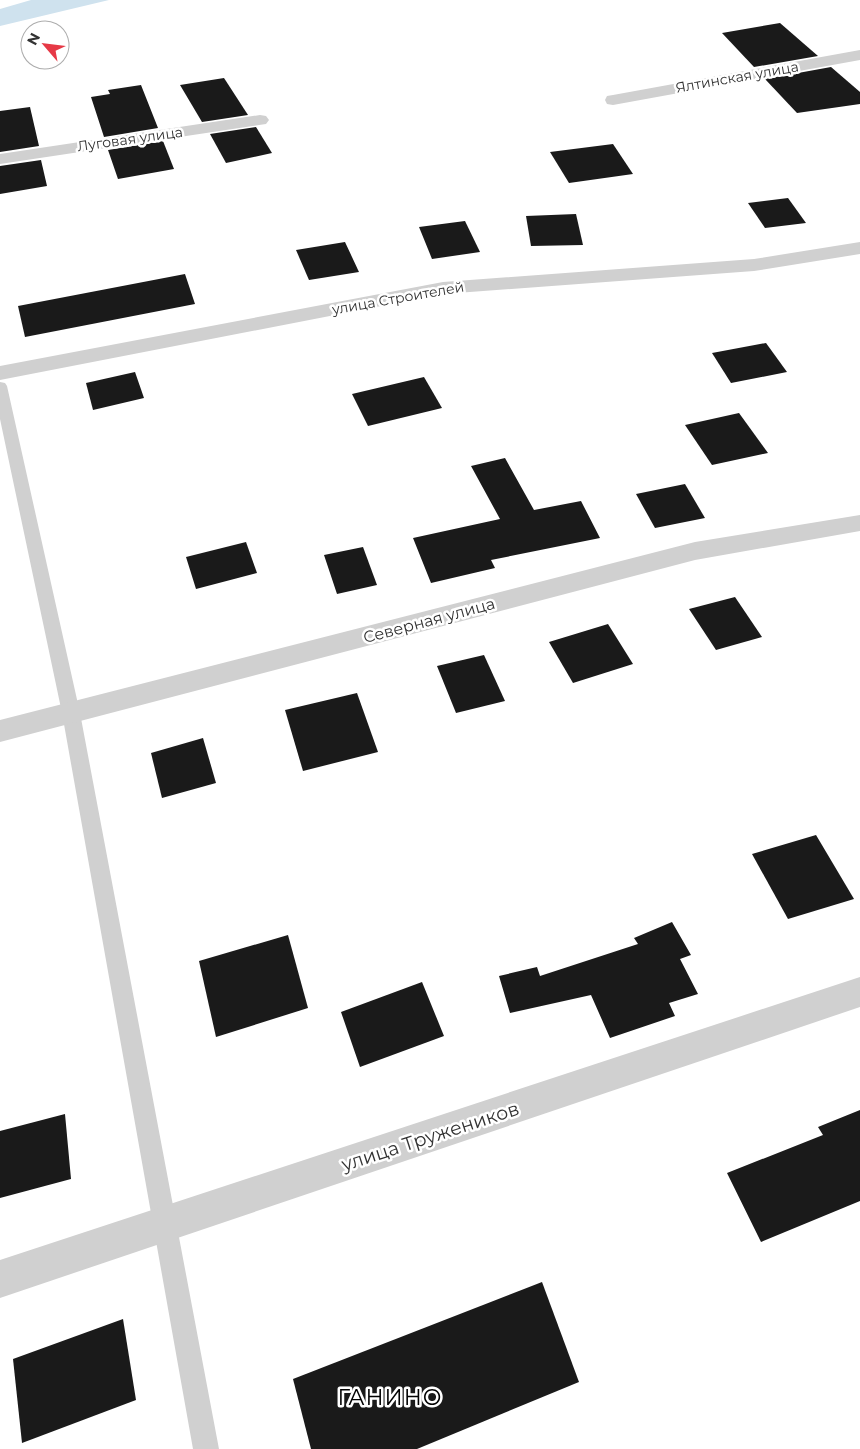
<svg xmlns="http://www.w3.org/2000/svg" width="860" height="1449" viewBox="0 0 860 1449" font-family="Montserrat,sans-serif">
  <rect width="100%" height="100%" fill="#fff"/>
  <path fill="#cfe2ee" d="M31,0h78l-109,26v-17z"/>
  <g fill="#1a1a1a">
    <path d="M780,23l38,33 -64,11 -32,-34z"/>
    <path d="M831,67l29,25v12l-63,9 -32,-34z"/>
    <path d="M224,78l24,37 -46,7 -22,-37z"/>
    <path d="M141,85l17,43 -54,9 -13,-40 19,-3 -2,-4z"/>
    <path d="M30,107l9,39 -39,6v-41z"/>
    <path d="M256,127l16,26 -46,10 -16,-29z"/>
    <path d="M163,141l11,28 -56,10 -10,-29z"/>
    <path d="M613,144l20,30 -64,9 -19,-31z"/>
    <path d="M41,160l6,26 -47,8v-28z"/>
    <path d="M788,198l18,25 -41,5 -17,-25z"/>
    <path d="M576,214l7,31 -52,1 -5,-30z"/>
    <path d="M465,221l15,31 -48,7 -13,-32z"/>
    <path d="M345,242l14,30 -50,8 -13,-30z"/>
    <path d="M185,274l10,30 -170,33 -7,-31z"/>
    <path d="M766,343l21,29 -56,11 -19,-30z"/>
    <path d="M135,372l9,26 -51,12 -7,-27z"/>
    <path d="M424,377l18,31 -74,18 -16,-32z"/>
    <path d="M739,413l29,40 -56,12 -27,-40z"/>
    <path d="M505,458l29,52 47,-9 19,37 -109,22 4,8 -64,15 -18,-45 87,-19 -29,-53z"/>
    <path d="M685,484l20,34 -50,10 -19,-34z"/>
    <path d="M246,542l11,31 -61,16 -10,-32z"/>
    <path d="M363,547l14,38 -40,9 -13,-39z"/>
    <path d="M735,597l27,40 -46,13 -27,-41z"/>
    <path d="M608,624l25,40 -60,19 -24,-41z"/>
    <path d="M484,655l21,46 -49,12 -19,-47z"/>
    <path d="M357,693l21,59 -75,19 -18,-61z"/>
    <path d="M203,738l13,45 -54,15 -11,-45z"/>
    <path d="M816,835l38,64 -66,20 -36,-65z"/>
    <path d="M672,922l19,33 -11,4 18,35 -29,9 6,13 -65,22 -19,-43 -81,18 -11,-37 38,-9 3,9 98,-32 -4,-6z"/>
    <path d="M288,935l20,73 -92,29 -17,-76z"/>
    <path d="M422,982l22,54 -84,31 -19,-55z"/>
    <path d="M860,1110v91l-99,41 -34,-69 96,-38 -5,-8z"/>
    <path d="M65,1114l6,65 -71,19v-67z"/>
    <path d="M542,1282l37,100 -162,67h-106l-18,-70z"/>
    <path d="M123,1319l13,81 -114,43 -9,-84z"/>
  </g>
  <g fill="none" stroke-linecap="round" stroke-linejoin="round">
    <path fill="#d0d0d0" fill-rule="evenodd" d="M0,382l5,1 2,3 73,327 139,736h-26l-131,-736 -62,-294z"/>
    <g fill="#d0d0d0" fill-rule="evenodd">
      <path d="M860,50v10l-247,45 -6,-1 -2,-4 2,-4 6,-1z"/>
      <path d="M260,115l6,1 3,4 -3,4 -266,40v-10z"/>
      <path d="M860,242v12l-106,17 -311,23 -443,86v-14l443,-84 311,-23z"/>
      <path d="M860,515v16l-165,29 -695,182v-22l695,-178z"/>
      <path d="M860,977v30l-860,291v-38z"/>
    </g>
  </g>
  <g text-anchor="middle" stroke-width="5" stroke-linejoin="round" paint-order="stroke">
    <g font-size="14" fill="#333" stroke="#fff">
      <text transform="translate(737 77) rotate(-10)" y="5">Ялтинская улица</text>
      <text transform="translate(130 139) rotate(-8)" y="5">Луговая улица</text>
      <text transform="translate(398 298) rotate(-10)" y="5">улица Строителей</text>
    </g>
    <g font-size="16" fill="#333" stroke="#fff">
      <text transform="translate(429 620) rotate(-15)" y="6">Северная улица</text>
    </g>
    <g font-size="19" fill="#333" stroke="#fff">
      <text transform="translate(430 1136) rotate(-18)" y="7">улица Тружеников</text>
    </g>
    <g font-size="22" letter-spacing="1" fill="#000" stroke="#fff">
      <text x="390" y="1405">ГАНИНО</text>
    </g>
  </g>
  <g transform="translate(45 45) rotate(298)"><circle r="24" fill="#ffffff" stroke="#adadad"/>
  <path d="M0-4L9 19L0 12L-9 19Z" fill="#e63946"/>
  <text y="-8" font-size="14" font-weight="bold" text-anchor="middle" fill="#333333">N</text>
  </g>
</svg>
